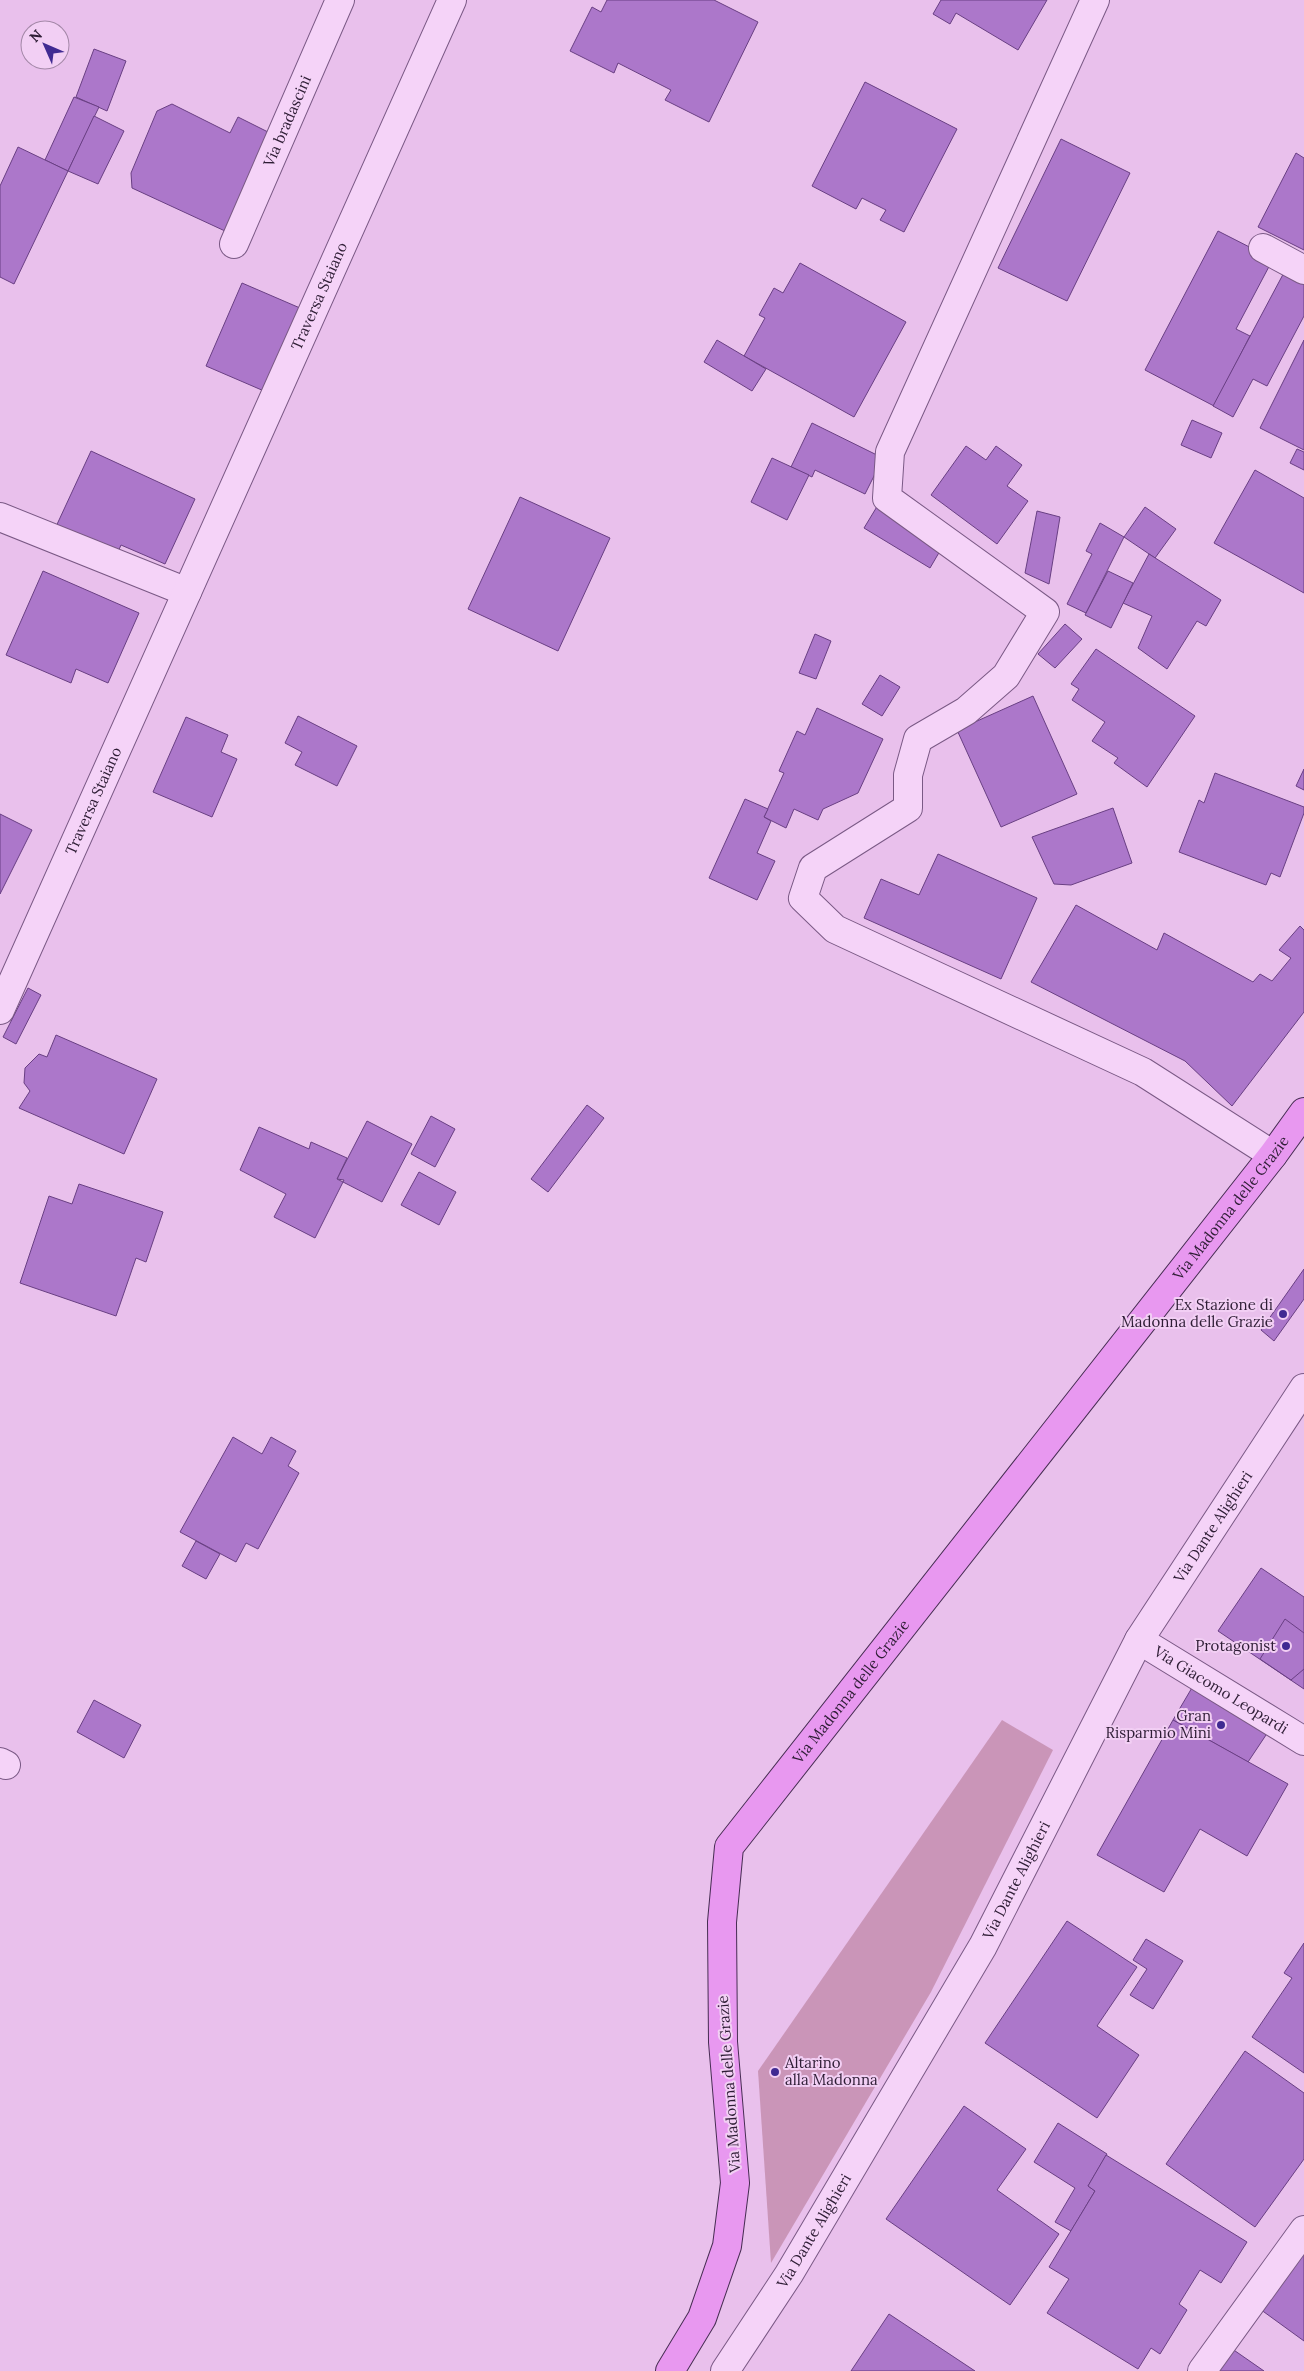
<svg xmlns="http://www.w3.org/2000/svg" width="1304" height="2371" viewBox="0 0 1304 2371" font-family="Lora,serif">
  <rect width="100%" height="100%" fill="#e9c0ec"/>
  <path fill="#ca95b8" d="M1002,1720l51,30 -122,242 -160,271 -13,-192z"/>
  <g fill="#ac77ca" stroke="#693f83">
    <path d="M607,0h107l44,22 -49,100 -44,-22 6,-10 -53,-27 -4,10 -44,-22 22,-44 9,5z"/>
    <path d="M941,0h106l-29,50 -62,-37 -6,11 -17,-10z"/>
    <path d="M94,49l32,12 -19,50 -31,-14z"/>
    <path d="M865,82l92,47 -53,103 -24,-12 6,-10 -24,-12 -6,11 -44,-23z"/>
    <path d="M74,97l25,10 -31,64 -23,-11z"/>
    <path d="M172,104l58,29 8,-16 36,18 -49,96 -93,-43 -1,-15 26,-62z"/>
    <path d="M94,116l30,15 -26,53 -30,-13z"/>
    <path d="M1061,139l69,34 -63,128 -69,-33z"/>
    <path d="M18,147l50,24 -54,113 -14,-7v-91z"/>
    <path d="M1296,153l8,5v92l-46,-23z"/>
    <path d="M1218,231l55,28 -37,70 14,7 -36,70 -69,-36z"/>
    <path d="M800,263l106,59 -52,95 -110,-61 21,-38 -6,-3 15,-27 9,5z"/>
    <path d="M1288,265l16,9v42l-37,70 -14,-7 -20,38 -20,-11z"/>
    <path d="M242,283l58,25 -36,83 -58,-25z"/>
    <path d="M717,340l49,29 -14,22 -48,-29z"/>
    <path d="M1304,340v110l-44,-22z"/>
    <path d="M1192,420l30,13 -11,25 -30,-13z"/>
    <path d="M812,423l71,35 -18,36 -50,-24 -3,7 -21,-10z"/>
    <path d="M966,446l20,14 10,-14 26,19 -15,21 21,15 -31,43 -66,-49z"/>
    <path d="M1297,449l7,3v18l-14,-7z"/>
    <path d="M91,451l104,48 -30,65 -44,-19 -7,16 -61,-28z"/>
    <path d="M772,458l37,17 -22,45 -36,-18z"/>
    <path d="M1255,470l49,28v95l-90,-50z"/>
    <path d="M520,497l90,41 -52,113 -90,-42z"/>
    <path d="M881,500l66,39 -17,29 -66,-40z"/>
    <path d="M1145,507l31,22 -21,29 -31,-21z"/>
    <path d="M1037,511l23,6 -11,67 -24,-11z"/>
    <path d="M1100,523l24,14 -38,76 -19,-9 25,-50 -6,-3z"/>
    <path d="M1149,554l72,46 -15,26 -9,-5 -30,48 -29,-21 14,-32 -29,-13z"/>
    <path d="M43,571l96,42 -31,70 -32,-14 -5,14 -65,-28z"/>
    <path d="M1108,571l25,12 -22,45 -26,-13z"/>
    <path d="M1065,624l17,15 -27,29 -17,-14z"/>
    <path d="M815,634l16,7 -15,38 -17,-6z"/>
    <path d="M1096,649l99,67 -48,71 -33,-24 4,-5 -26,-17 13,-19 -33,-22 7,-11 -8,-5z"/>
    <path d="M880,675l20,12 -18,29 -20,-12z"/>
    <path d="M1033,696l44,98 -76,33 -44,-97z"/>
    <path d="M817,708l66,31 -25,54 -35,16 -5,11 -24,-11 -8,19 -22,-11 20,-44 -5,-2 18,-40 8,4z"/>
    <path d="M298,716l59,30 -20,40 -42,-21 7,-13 -17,-9z"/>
    <path d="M186,717l42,18 -7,17 16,7 -25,58 -59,-25z"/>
    <path d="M1304,769v21l-8,-4z"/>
    <path d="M1215,773l89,34v6l-24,64 -9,-4 -5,12 -87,-33 20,-52 5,3z"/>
    <path d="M745,799l23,10 -4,8 7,4 -14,32 18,8 -18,39 -48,-22z"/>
    <path d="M1113,808l19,55 -61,22 -17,-1 -22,-47z"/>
    <path d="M0,814l32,16 -32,64z"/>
    <path d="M938,854l99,44 -36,81 -137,-61 17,-39 38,16z"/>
    <path d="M1076,905l81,45 7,-17 89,49 7,-8 12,7 19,-23 -12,-8 21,-24 4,4v82l-72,94 -47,-45 -154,-79z"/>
    <path d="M28,988l13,7 -25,49 -13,-7z"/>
    <path d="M56,1035l101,44 -33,75 -105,-46 11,-17 -6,-8 1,-15 14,-14 8,3z"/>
    <path d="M587,1105l17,13 -56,74 -17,-13z"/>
    <path d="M431,1116l24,13 -20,38 -24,-13z"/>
    <path d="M367,1121l45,23 -30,58 -39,-20 1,-2 -7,-1z"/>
    <path d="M259,1127l50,22 2,-7 36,16 -10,21 6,3 -28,56 -41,-21 12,-23 -46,-24z"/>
    <path d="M419,1172l37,20 -17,33 -38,-20z"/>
    <path d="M79,1184l84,28 -17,50 -10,-4 -20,58 -96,-33 29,-87 23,8z"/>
    <path d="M1304,1269v30l-30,42 -13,-11z"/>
    <path d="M233,1437l29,17 9,-17 25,14 -8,15 11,7 -41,76 -12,-6 -10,19 -56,-30z"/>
    <path d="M196,1541l24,13 -14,25 -24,-13z"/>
    <path d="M1261,1568l43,29v92l-86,-58z"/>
    <path d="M1285,1619l19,14v36l-13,11 -31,-21z"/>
    <path d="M1193,1686l77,43 -22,33 -75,-42z"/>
    <path d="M94,1700l47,25 -17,33 -47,-26z"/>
    <path d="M1173,1720l115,64 -41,72 -47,-27 -36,63 -67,-37z"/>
    <path d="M1067,1921l70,46 -40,59 42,29 -42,63 -112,-75z"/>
    <path d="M1146,1939l37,22 -30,48 -23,-14 17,-26 -14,-9z"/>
    <path d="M1304,1943v130l-52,-36 40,-59 -8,-5z"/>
    <path d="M1245,2051l59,42v66l-49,68 -89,-63z"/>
    <path d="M964,2106l62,43 -29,41 62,44 -49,71 -124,-86z"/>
    <path d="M1058,2123l49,31 -19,32 7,5 -24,40 -16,-9 20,-34 -41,-26z"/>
    <path d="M1106,2155l141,87 -26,41 -21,-13 -21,34 8,6 -27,44 -9,-6 -13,21 -91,-56 22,-34 -20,-12 46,-76 -7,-5z"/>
    <path d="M1304,2251v90l-51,-37z"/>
    <path d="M889,2314l86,57h-124z"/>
    <path d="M1228,2346l36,25h-54z"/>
  </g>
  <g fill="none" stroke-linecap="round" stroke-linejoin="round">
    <g stroke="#7a5985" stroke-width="30">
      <g id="minor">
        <path d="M1095,0l-205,452 -3,46 158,114 -39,64 -40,35 -48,28 -10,36v33l-95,60 -10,30 32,31 308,143 130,83"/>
        <path id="s1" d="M234,244l106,-244"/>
        <path d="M1263,248l41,22"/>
        <path d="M0,517l187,75"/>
        <path id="s2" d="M0,1010l452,-1010"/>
        <path id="s3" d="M1139,1640l165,101"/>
        <path d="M0,1762l6,3"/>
        <path id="s4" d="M725,2371l64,-97 194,-328 156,-306 165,-252"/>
        <path d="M1202,2371l102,-141"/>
      </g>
    </g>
    <g stroke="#472d53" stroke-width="30">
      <g id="major">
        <path id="s5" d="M670,2371l32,-53 25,-72 8,-63 -12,-141 -1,-120 7,-75 544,-692 31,-43"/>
      </g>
    </g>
    <use href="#minor" stroke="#f5d3f8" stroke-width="28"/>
    <use href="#major" stroke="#e898f0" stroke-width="28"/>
  </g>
  <g fill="#402a92" stroke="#f2cff4" stroke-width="2">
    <circle cx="1283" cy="1314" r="5"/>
    <circle cx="1286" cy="1646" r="5"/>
    <circle cx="1221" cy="1725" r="5"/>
    <circle cx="775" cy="2072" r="5"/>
  </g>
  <g text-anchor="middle" stroke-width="4" stroke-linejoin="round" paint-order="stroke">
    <g font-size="15" fill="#2e1d35" stroke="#f2cff4">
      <text dy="5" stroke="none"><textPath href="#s1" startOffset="134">Via bradascini</textPath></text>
      <text dy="5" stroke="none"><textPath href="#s2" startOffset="782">Traversa Staiano</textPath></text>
      <text dy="5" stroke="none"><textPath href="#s2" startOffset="229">Traversa Staiano</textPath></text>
      <text dy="5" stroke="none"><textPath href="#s5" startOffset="1351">Via Madonna delle Grazie</textPath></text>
      <text dy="5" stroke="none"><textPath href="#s4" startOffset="976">Via Dante Alighieri</textPath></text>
      <text dy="5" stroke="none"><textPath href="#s3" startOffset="96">Via Giacomo Leopardi</textPath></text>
      <text dy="5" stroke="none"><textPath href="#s5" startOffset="736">Via Madonna delle Grazie</textPath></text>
      <text dy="5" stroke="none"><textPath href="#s4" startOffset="571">Via Dante Alighieri</textPath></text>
      <text transform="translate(729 2084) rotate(-94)" y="5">Via Madonna delle Grazie</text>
      <text dy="5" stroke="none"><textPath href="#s4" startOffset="166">Via Dante Alighieri</textPath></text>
    </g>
    <g font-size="15" fill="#2e1d35" stroke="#f2cff4" text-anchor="end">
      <text x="1273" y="1310">Ex Stazione di<tspan x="1273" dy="17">Madonna delle Grazie</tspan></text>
      <text x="1276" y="1651">Protagonist</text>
      <text x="1211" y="1721">Gran<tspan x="1211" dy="17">Risparmio Mini</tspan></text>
      <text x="785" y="2068" text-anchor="start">Altarino<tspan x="785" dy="17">alla Madonna</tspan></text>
    </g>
  </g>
  <g transform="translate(45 45) rotate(315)"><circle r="24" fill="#f2cff4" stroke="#a488a8"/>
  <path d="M0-4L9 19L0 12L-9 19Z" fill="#402a92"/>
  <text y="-8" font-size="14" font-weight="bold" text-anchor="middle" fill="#2e1d35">N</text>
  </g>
</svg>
